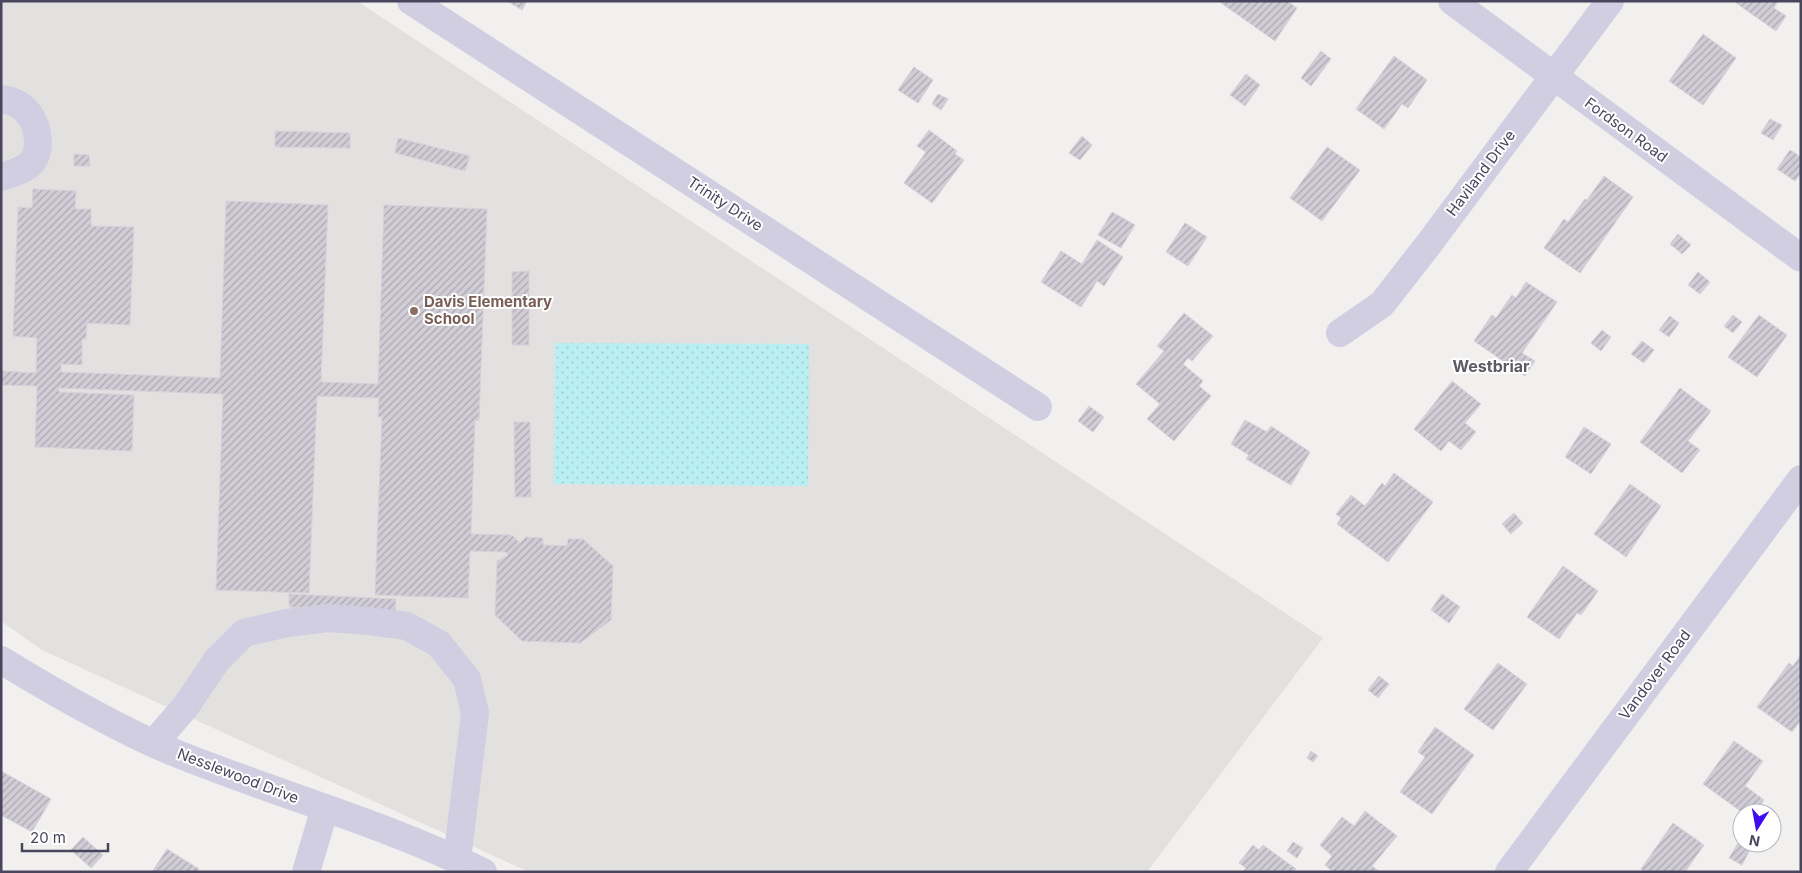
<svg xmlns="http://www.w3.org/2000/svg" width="1802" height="873" viewBox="0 0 1802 873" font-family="Inter,sans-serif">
  <defs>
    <pattern id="park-dots" width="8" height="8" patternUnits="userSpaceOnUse" patternTransform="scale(1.25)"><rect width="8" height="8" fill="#b9eff2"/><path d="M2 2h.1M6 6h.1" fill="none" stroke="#a1ced2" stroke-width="1.8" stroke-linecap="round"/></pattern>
    <pattern id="building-hatch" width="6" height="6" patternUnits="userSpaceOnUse" patternTransform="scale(1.25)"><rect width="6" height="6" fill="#d0cdd6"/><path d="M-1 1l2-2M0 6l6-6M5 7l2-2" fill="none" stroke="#aba8b1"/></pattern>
  </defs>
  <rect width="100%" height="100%" fill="#f1f0ee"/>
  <path fill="#e2e1e0" d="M1,1h356l966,637 -176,234h-618l-487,-222 -41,-29z"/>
  <path fill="url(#park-dots)" d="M555,343l254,1 -1,142 -254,-2z"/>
  <g fill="url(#building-hatch)" stroke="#d5d2da">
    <path d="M507,1h20l-5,9z"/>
    <path d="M1223,1h64l10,7 -22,33 -54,-38z"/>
    <path d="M1737,1h41l-4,7 12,8 -10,15 -40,-28z"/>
    <path d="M1703,34l33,24 -33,47 -34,-24z"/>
    <path d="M1321,51l10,8 -20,27 -10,-8z"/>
    <path d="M1394,56l33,24 -19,28 -6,-4 -18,25 -28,-20z"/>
    <path d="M914,67l19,13 -15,23 -20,-13z"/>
    <path d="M1246,74l14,11 -15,21 -15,-11z"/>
    <path d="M938,94l10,5 -7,11 -9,-6z"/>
    <path d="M1770,119l12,6 -9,15 -12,-7z"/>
    <path d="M929,130l28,21 -2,3 9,6 -32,43 -28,-20 22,-31 -9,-6z"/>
    <path d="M275,131l75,2v15l-75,-1z"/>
    <path d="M1082,136l10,9 -12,15 -11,-7z"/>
    <path d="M398,138l72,18 -5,15 -70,-18z"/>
    <path d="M1327,147l33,23 -38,51 -32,-23z"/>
    <path d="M1790,150l11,7v16l-6,8 -18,-12z"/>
    <path d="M74,154l15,1 1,11h-16z"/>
    <path d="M1604,176l29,21 -53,76 -36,-25 20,-29 4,3 17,-23 2,1z"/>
    <path d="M33,189l43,2 -1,18h16v17l43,1 -4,98 -43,-2 -1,16h-4v26l-21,-1v8l159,6 6,-177 102,4 -7,177 57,2 6,-179 103,4 -8,212 -4,-1 -4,114 41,1 8,8 6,-6 17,1v7l24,1 1,-7h15l30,27 -2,54 -31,23 -58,-2 -27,-26 2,-54 11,-6 -2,-3 -36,-1 -2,47 -93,-3 7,-178h-4l1,-19 -62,-2 -8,197 -93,-3 7,-196 -164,-6v4l75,3 -2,56 -97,-4 2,-61 -36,-1v-14l35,2 1,-35 -24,-2 5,-129 14,1z"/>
    <path d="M1112,212l23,13 -14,23 -23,-13z"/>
    <path d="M1185,223l22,14 -19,29 -22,-14z"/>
    <path d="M1678,234l13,11 -9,9 -12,-10z"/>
    <path d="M1097,240l26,17 -19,29 -7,-5 -16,26 -40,-25 20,-31 21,13z"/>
    <path d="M529,271v74h-17v-73z"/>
    <path d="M1698,272l12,10 -10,12 -12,-9z"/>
    <path d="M1526,282l31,20 -35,51 13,8 -10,15 -51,-35 18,-26 4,3 16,-23 4,3z"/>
    <path d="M1184,313l29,23 -21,25 -4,-3 -5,6 20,17 -4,5 12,10 -37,45 -27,-22 13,-15 -24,-20 28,-33 -7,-5z"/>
    <path d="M1733,315l9,7 -9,11 -9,-7z"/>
    <path d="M1759,315l28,20 -30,42 -29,-20z"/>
    <path d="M1670,316l9,7 -10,14 -10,-7z"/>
    <path d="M1602,330l9,7 -10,14 -10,-8z"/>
    <path d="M1642,341l12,9 -10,13 -13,-9z"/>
    <path d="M1452,381l29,23 -16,19 11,9 -15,18 -12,-9 -8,10 -27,-22z"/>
    <path d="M1680,388l31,23 -23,30 12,9 -18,23 -42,-31z"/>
    <path d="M1089,406l15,11 -11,15 -15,-11z"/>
    <path d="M1245,420l22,12 4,-6 39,26 -19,33 -45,-26 3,-4 -18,-11z"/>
    <path d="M514,422h16l1,75h-16z"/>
    <path d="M1584,427l27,17 -20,30 -26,-17z"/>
    <path d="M1394,473l39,29 -45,60 -51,-38 4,-6 -5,-4 15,-19 14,11 17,-23 3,3z"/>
    <path d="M1630,484l31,22 -35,51 -32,-23z"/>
    <path d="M1514,513l9,10 -12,11 -9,-10z"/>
    <path d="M1563,566l35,25 -17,24 -4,-2 -18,26 -32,-22z"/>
    <path d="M289,594l107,5 -1,13 -106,-5z"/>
    <path d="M1442,594l18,13 -11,16 -18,-13z"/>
    <path d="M1801,655v65l-9,12 -35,-25 32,-44 4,3z"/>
    <path d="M1498,663l29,21 -34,46 -29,-21z"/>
    <path d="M1379,676l10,8 -11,14 -10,-8z"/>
    <path d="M1435,727l39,28 -42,59 -32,-22 25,-35 -7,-5z"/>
    <path d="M1734,741l29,20 -18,25 19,14 -9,13h-12l-40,-29z"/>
    <path d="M1311,751l7,5 -5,6 -6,-4z"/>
    <path d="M1,771l50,28 -19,33 -31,-17z"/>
    <path d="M1365,811l32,25 -25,30 8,6h-47l-8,-7 7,-9 -12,-11 22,-28 12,9z"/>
    <path d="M1673,823l31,22 -19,27h-40l-4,-3z"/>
    <path d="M83,837l20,18 -12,13 -20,-18z"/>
    <path d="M1293,842l10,6 -6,10 -10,-7z"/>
    <path d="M1738,843l12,7 -8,15 -13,-7z"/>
    <path d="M1253,845l6,5 4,-5 33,24 -2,3h-51l3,-4 -7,-5z"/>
    <path d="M167,849l32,20 -2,3h-45z"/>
  </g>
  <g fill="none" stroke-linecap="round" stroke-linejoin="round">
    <g stroke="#d1cee2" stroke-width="28">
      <path d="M411,1l627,406"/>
      <path d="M1452,1l349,257"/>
      <path d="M1,99c24,3 36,20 37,43 0,8 -2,16 -8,22 -8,7 -19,10 -29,13"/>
      <path d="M1340,333l42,-29 46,-59 182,-244"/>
      <path d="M1,660c54,33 109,65 167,90 104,43 214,72 315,122"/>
      <path d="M154,743l32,-37 31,-46 27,-27 43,-10 41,-5 41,3 38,5 32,18 28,35 8,34 -18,147"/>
      <path d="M306,872l19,-64"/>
      <path d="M1509,872l292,-393"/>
    </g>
  </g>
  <circle fill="#8d6e63" stroke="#fff" stroke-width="2" cx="414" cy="311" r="5"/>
  <g text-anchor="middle" stroke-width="4" stroke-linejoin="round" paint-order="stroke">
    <g font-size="15" fill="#48455d" stroke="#fff">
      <text transform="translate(1626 130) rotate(36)" y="5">Fordson Road</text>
      <text transform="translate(1481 173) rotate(-53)" y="5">Haviland Drive</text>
      <text transform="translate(725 204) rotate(33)" y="5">Trinity Drive</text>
      <text transform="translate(1655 675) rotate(-53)" y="5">Vandover Road</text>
      <text transform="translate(238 776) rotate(21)" y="5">Nesslewood Drive</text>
    </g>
    <g font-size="15" font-weight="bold" fill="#785e54" stroke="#fff" text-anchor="start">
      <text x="424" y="307">Davis Elementary<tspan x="424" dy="17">School</tspan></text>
    </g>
    <g font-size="16" font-weight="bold" fill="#5c5a64" stroke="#fff">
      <text x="1491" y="372">Westbriar</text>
    </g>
  </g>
  <rect width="1802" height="873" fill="none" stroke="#48455d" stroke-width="5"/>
  <g transform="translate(1757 828) rotate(191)"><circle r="24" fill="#ffffff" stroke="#b6b5be"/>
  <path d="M0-4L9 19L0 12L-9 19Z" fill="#3e0bee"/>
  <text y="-8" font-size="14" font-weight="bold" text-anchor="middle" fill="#48455d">N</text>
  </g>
  <path d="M22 843v8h86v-8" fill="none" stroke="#48455d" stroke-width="2.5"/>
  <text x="30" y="843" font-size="15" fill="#48455d" stroke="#ffffff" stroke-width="4" paint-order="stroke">20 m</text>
</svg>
